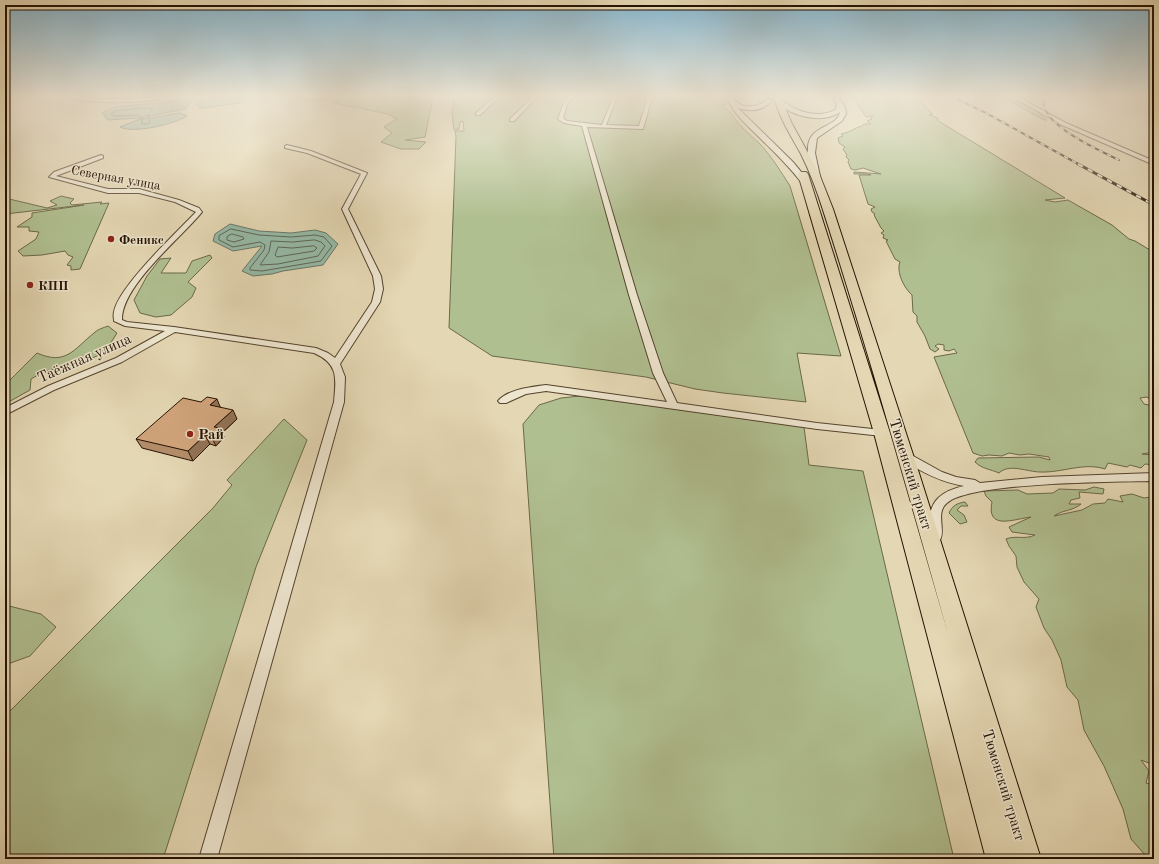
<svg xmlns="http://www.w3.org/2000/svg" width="1159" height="864" viewBox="0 0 1159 864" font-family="'Old Standard TT',serif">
  <rect width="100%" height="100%" fill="#e4d7b3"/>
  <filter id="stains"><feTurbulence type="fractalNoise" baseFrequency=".005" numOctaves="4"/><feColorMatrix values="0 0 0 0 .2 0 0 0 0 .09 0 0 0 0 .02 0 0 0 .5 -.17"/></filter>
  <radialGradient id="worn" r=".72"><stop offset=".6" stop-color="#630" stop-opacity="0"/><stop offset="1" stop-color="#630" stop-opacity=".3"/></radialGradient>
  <g fill="#b0bf90" stroke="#6a6849">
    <path d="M294,97h139l-8,40 -20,3 21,2 -7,7h-18l-20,-7 11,-9 -8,-6 13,-8 -9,-5 -54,-11 6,-1c-11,-6 -31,3 -46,-5z"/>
    <path d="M454,97l9,1v-1h261l1,4h-3l5,2v1l-6,1c10,6 12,12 19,20 6,7 14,13 21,20 11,12 20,27 29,41l51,170 -44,-3 9,49 -83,-9 -28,-4 -49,-12 -154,-21 -43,-28 7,-192 -1,-5h9l-1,-10 -3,1 -1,7 -5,1 -2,-15z"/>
    <path d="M854,97h65l1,4 13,13 -4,1 9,3 -1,2 3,2 125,76 -20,2 10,2 13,-2 44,25 17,14 6,2 15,9 4,5v148l-7,-6 -7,1 4,6 10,2v46l-12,2 12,1v10l-9,-1 -4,4 -11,-3 -3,2 -19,-4 -3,6c-21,-7 -43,4 -65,3 -12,0 -31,-9 -41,1 -9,-4 -17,-4 -24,-11l3,-4 61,-1 11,3 -1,-3 -20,-3 -9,1 -11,-2 -7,3 -13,-1 -7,1 -9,-3 -39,-96 23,-4 -3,-4 -5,2 -5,-1v-5l-6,-1 -3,2 4,3 -4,3 -5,-3 -5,-13 -8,-14v-6l-4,-4 -1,-17c-8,-7 -16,-23 -12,-33l-5,-3 -9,-18 2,-1 -5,-2 1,-3 -3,-2 3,-2 -3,-3 -7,-13 1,-1 -3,-2 -1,-3 4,-2 -7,-3 -9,-29h12l-5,-1h-12v-2l27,2 -18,-6 -8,2 -4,-1 -3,-7 1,-2 -3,-3 1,-2 -4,-6 2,-2 -6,-4 -1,-5 5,-2 -2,-2c8,-1 13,-6 21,-8l2,-2h7l-4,-3 5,-2 -2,-1 4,-3 -7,2 -2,-1 -8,-13z"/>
    <path d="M1003,97h10l5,3 -2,1 19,9 12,10h-3z"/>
    <path d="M61,196l13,3 -4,4 2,2 30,-3 -2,2 9,-1 -29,66 -9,1v-4l-4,-1 6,-8 -5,-2 -3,-4 -23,4 -19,1 -5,-5 18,-12 3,-7 -10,-1v-4h-12l15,-10v-4l52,-8 -79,9 2,-5 -2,-1v-10l42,10 10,-3 -7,-4z"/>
    <path d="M210,255l2,3 -24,24 8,6 -4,9 -21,18 -15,2 -16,-4 -6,-13 13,-24 13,-17 11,-1 -10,15h25l6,-12z"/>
    <path d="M108,326l9,7 -12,19 -27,13 -33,6 -14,8 -1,11 -25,14v-19l32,-32c29,13 37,-4 57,-20 4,-4 9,-5 14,-7z"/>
    <path d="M580,396l224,31 5,38 54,6 91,388h-400l-31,-435 16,-19 22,-7z"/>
    <path d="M284,419l23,21 -51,127 -93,292h-158v-143l208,-208 19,-23 -5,-5z"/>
    <path d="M1094,487l10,2 -1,5 -24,-2 1,6 -9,2 -2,4h12c-8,7 -19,6 -27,12l28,-6 11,-6 12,-1 3,-4 15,3 -3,-6 12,-2 12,4 7,-1 3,1v267l-13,-5 8,11 -3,12 8,2v72l-8,-1 -15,-17 -8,-30 -19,-43 -20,-36 -6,-30 -11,-13 -6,-27 -9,-20 -8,-12 -8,-21 3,-8 -15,-17 -7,-15 -1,-11 -7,-10 -3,-7c10,-4 19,1 29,-4l-23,-3 -3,-5 22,-10c-17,2 -45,14 -39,-15l-6,-6 -2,-5 34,-1 9,4 26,-1 6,-4 26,1z"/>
    <path d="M965,502l3,4h-7l-4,4 7,5 3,7 -7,2 -11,-11c3,-7 8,-10 16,-11z"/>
    <path d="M5,605l36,9 15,13 -26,29 -25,9z"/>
  </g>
  <g fill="#96baa8" stroke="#697766">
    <path d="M225,97h15v6l-36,5h-5l-2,-3 2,-4z"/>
    <path d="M189,100l2,1 -5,8 -47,9 -31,2 -6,-7 12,-6 9,-1z"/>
    <path d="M180,113l7,3c-12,8 -54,18 -67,11l17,-7z"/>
    <path d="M230,224l29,7 32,2 24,-3 11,3 12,11 -15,21 -40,6 -11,3 -19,2 -11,-5 20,-25 -29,5 -20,-10 2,-7z"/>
  </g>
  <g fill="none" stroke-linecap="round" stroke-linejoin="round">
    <g stroke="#5e6655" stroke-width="1">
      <path d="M143,108l10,1 -5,6 2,7 -2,2h-6v-6l-4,-3 -25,1 -2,-2 4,-3z"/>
      <path d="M231,229l28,6 32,2 24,-2 9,2 8,9 -11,15 -59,10 -12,-1v-2l14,-18 1,-5 -5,-3 -27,5 -14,-7v-4z"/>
      <path d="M232,234l11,3 1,2 -10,3 -7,-2v-3z"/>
      <path d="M315,240l6,2 4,4 -7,10 -40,8 -18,1 9,-13 2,-11 21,1z"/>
      <path d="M314,246l3,2 -3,3 -37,6 -2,-2 3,-8 14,1z"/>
    </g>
    <g stroke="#55432e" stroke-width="2">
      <g id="minor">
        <path d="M68,97l37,2 61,-2c-12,7 -86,7 -98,0z"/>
        <path d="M495,97h4l-19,18h-4v-2z"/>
        <path d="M533,97h4l-23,24h-4v-2z"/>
        <path d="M569,97h4l-5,5 -5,16 4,3 35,4 11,-28h4l-11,28 33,1 9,-29h4l-9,32 -56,-2 50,168 26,78 14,30 140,20 65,7 4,1 1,2 -1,2 -4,1 -65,-7 -271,-38 -20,3 -20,9h-6l-2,-2c10,-12 34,-14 48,-16l121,17 -14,-29 -24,-78 -47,-169 -18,-3 -6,-4 6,-17z"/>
        <path d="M1013,97h5l48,26 88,38v4l-92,-40z"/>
        <path d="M287,145l24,6 56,22 -19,36 33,67 2,13 -3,13 -40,62 5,13 -1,25 -127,457h-18l135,-457c2,-24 5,-38 -20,-49l-139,-21 -53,30 -68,28 -49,25v-7l43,-22 68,-28 49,-27 -40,-5 -11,-5c0,-3 -1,-6 0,-9 4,-25 63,-80 82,-100l-21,-10 -36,-9h-31l-59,-16 5,-5 47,-17 2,1v2l-47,18 52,13h31l40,11 20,8 3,4c-21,26 -81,74 -80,108l5,2 47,5 142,21 12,5 7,5 37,-56 3,-13 -2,-13 -31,-67 19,-35 -54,-21 -22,-5v-2z"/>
        <path d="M906,452l36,20 14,5 19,3 5,3 62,-6 112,-4v8c-37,1 -184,1 -207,22 -12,10 -1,26 -7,37l-4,2 -4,-2c-3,-4 -2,-10 -3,-15 0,-25 13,-34 35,-39 -23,-4 -43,-14 -62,-27l-1,-3 1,-3z"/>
      </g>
    </g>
    <g stroke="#251202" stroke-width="2">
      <g id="secondary">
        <path d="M727,97h6c6,13 26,11 34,2h4l1,1c-8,11 -21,12 -34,8l55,54 18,22 -1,2h-6c-13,-18 -29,-33 -44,-48 -13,-13 -27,-24 -33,-41z"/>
        <path d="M832,97h6l7,10 1,7 -4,7 -25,17 -2,15 6,28 -4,2 -4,-2c-2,-11 -6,-23 -5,-34 1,-22 29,-19 32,-35 -19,13 -51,4 -65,-12l5,-1c14,12 39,21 56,10l1,-5z"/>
      </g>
    </g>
    <g stroke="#251202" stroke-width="2">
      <path id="primary" d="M774,97h7l10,25 27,49 15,38 85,261 123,389h-55l-112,-426 -76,-259 2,-2h6l2,2 82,259 58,201c-40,-142 -80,-284 -125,-424 -6,-19 -13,-38 -22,-56 -10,-18 -22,-37 -27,-57z"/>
    </g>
    <use href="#minor" fill="#ede5ce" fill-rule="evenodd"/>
    <use href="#secondary" fill="#ede5ce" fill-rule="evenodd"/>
    <use href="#primary" fill="#e4d7b3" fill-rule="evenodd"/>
    <g stroke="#251202" stroke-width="2">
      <g id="rail-far1">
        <path d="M953,97l33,16 94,52"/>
        <path d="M1044,97c0,3 -1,7 0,9 5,22 56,45 75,54"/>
      </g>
    </g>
    <g stroke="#251202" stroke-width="3">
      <path id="rail" d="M1078,164l76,41"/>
    </g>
    <use href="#rail-far1" stroke="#ede5ce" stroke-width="1.5" stroke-dasharray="4.5" stroke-linecap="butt"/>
    <use href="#rail" stroke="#ede5ce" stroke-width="2" stroke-dasharray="5.5" stroke-linecap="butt"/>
  </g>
  <path fill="#b48d6a" stroke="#251202" d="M201,402l19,5 17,12 -15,14 2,4 -8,9 -6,-2 -17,17 -51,-13 -6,-9z"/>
  <g fill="#927356" stroke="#251202">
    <path d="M217,399l4,10 -11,-4z"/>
    <path d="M233,410l4,9 -15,14 2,4 -8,9 -5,-10 3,-9z"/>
    <path d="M205,435l5,9 -17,17 -5,-10z"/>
  </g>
  <path fill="#d1a47b" stroke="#251202" d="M207,397l10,2 -7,6 23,5 -19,17 5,1 -8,8 -6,-1 -17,16 -52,-12 47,-41 18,4z"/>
  <linearGradient id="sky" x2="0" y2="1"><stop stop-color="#87b6ce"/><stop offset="0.44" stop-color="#f3eddd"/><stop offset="1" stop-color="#f3eddd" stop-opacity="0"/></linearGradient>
  <rect width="1159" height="218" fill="url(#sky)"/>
  <g fill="#8f2418" stroke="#ede5ce" stroke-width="1.5">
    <circle cx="111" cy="239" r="4"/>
    <circle cx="30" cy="285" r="4"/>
    <circle cx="190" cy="434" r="4"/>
  </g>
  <g text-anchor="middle" stroke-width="3" stroke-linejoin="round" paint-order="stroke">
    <g font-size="13" fill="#251202" stroke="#ede5ce">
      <text transform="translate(116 177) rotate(10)" y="5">Северная улица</text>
    </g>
    <g font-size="13" font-weight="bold" fill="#251202" stroke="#ede5ce" text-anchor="start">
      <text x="119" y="244">Феникс</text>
      <text x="38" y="290">КПП</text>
    </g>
    <g font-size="15" fill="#251202" stroke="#ede5ce">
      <text transform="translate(84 358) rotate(-24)" y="5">Таёжная улица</text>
      <text transform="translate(911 474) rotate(73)" y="5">Тюменский тракт</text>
      <text transform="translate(1004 785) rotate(73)" y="5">Тюменский тракт</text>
    </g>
    <g font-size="15" font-weight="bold" fill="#251202" stroke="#ede5ce" text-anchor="start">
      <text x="198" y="439">Рай</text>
    </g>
  </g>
  <rect width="1159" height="864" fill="none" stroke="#e4d7b3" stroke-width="20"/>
  <rect x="6" y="6" width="1147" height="852" fill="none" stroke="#251202" stroke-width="2"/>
  <rect x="10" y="10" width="1139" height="844" fill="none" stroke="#251202"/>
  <rect width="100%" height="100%" filter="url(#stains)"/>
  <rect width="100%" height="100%" fill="url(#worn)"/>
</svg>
